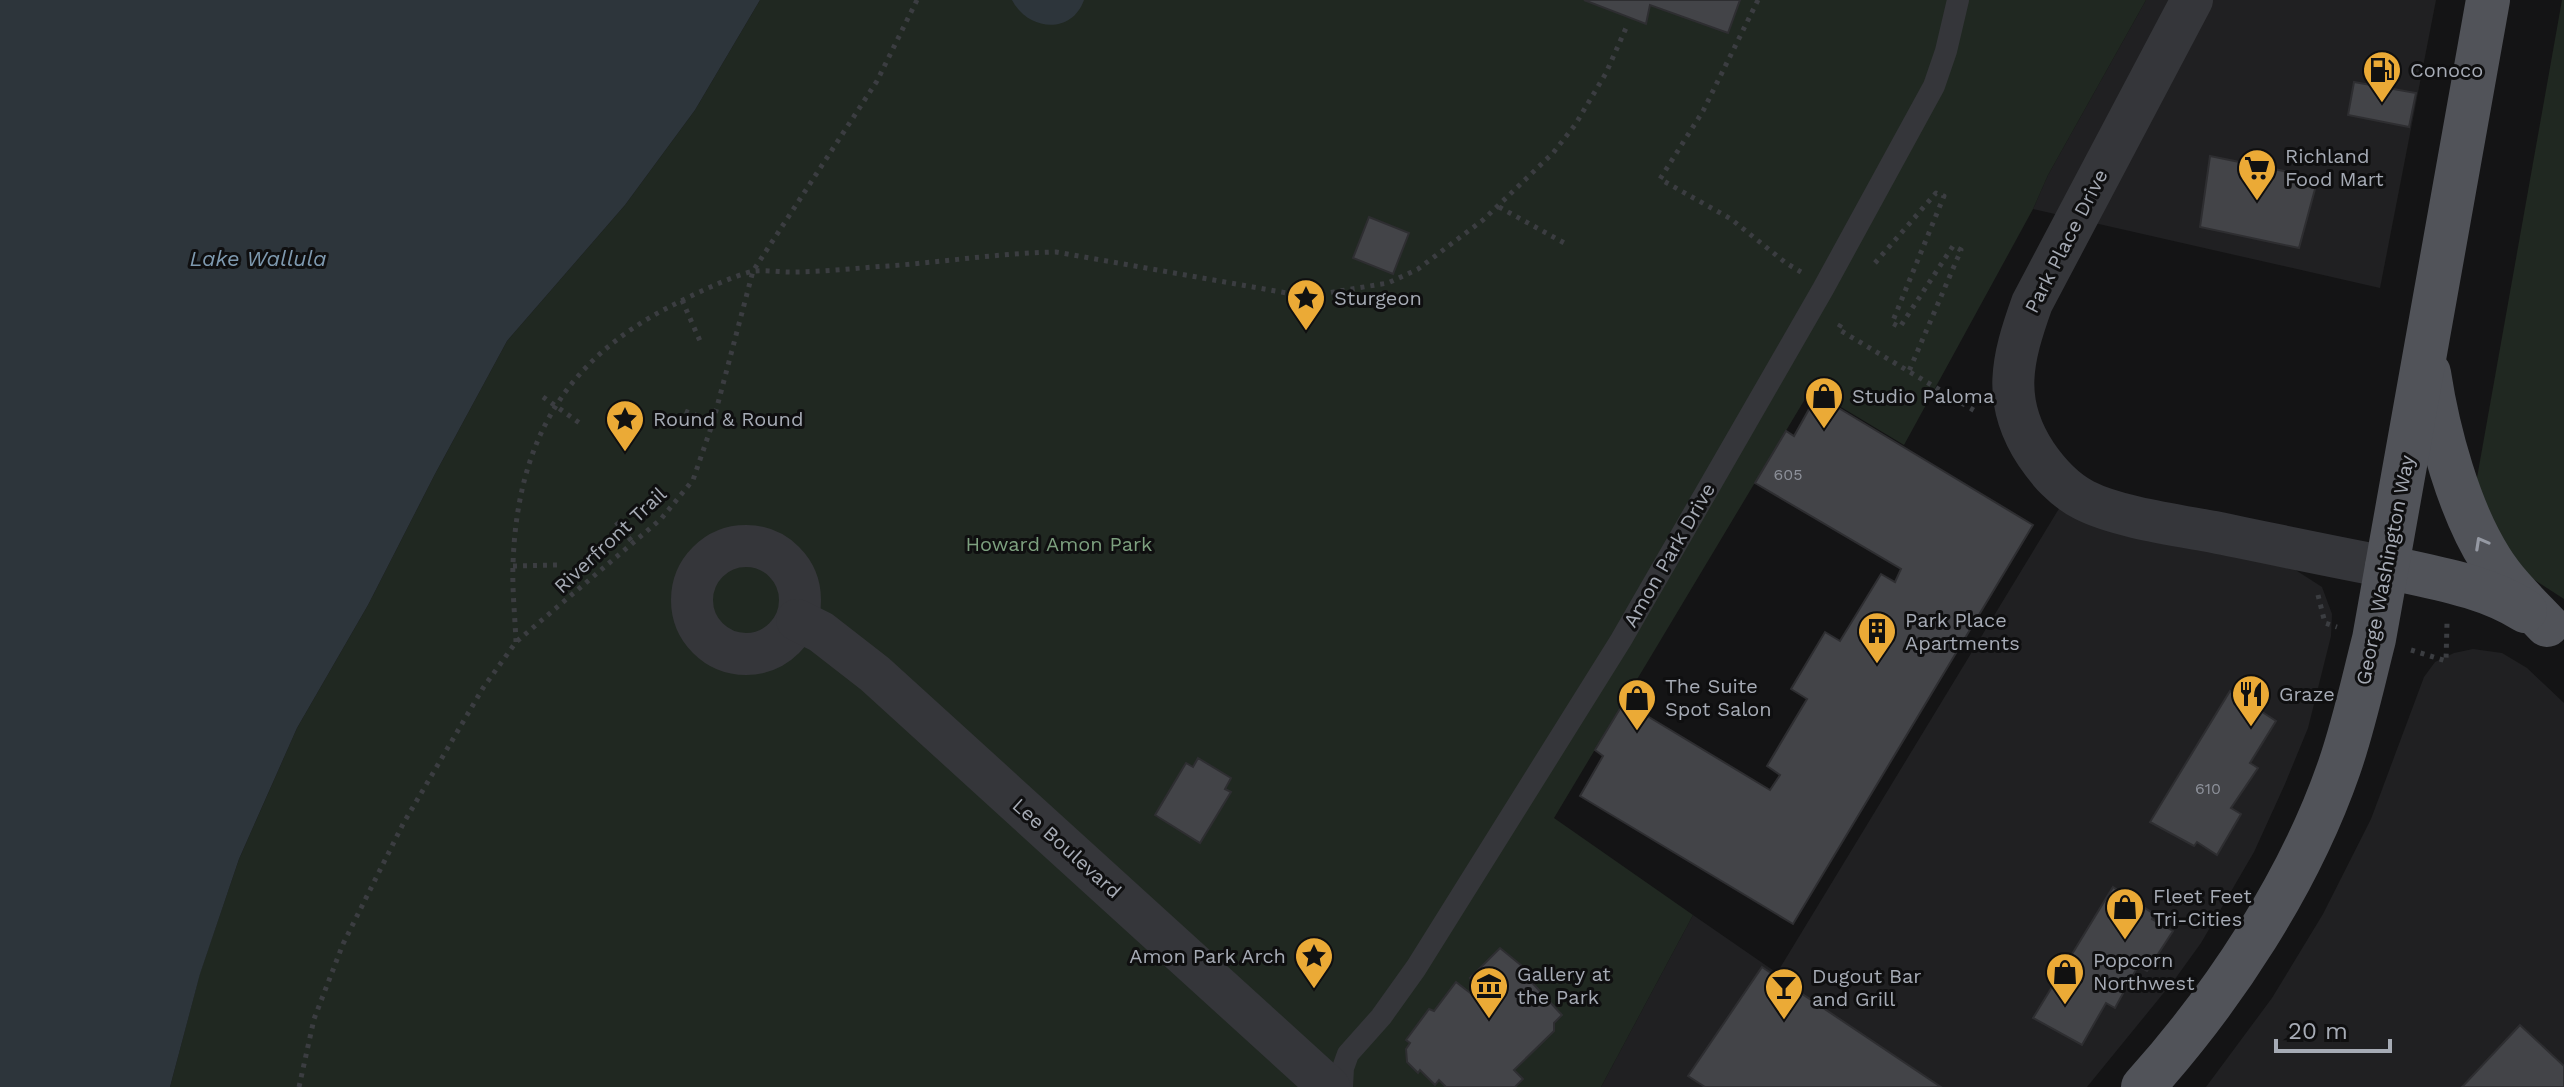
<svg xmlns="http://www.w3.org/2000/svg" width="2564" height="1087" viewBox="0 0 2564 1087" font-family="'Work Sans',sans-serif">
  <rect width="100%" height="100%" fill="#141415"/>
  <g fill="#202022">
    <path d="M2146,0h290l-56,288 -347,-79 15,-34z"/>
    <path d="M2063,502l231,67 28,18 10,27 -1,22 -23,92 -23,56 -31,68 -53,91 -26,36 -88,108h-486l92,-172 84,58z"/>
    <path d="M2473,649l29,4 25,15 37,35v384h-358l66,-89 51,-84 48,-95 53,-142 11,-15 19,-9z"/>
  </g>
  <g fill="#202821">
    <path d="M760,0h1386l-98,175 -15,34 -129,236 -93,-56 -257,429 139,97 -92,172h-1431l30,-114 39,-114 58,-131 71,-123 67,-131 72,-133 118,-136 70,-95z"/>
    <path d="M2562,0h2v599l-54,-35 -35,-75z"/>
  </g>
  <g fill="#2d353b">
    <path d="M0,0h760l-65,110 -70,95 -118,136 -72,133 -67,131 -71,123 -58,131 -39,115 -30,113h-170z"/>
    <path d="M1012,0h72c-13,36 -57,30 -72,0z"/>
  </g>
  <g fill="#434448" stroke="#2e2e31" stroke-width="2">
    <path d="M1584,0h156l-12,33 -78,-28 -4,19z"/>
    <path d="M2354,82l62,11 -7,34 -61,-12z"/>
    <path d="M2210,156l108,22 -19,70 -99,-21z"/>
    <path d="M1369,217l40,16 -16,41 -40,-16z"/>
    <path d="M1817,395l216,130 -240,399 -213,-128 23,-40 -8,-6 29,-48 146,88 10,-15 -13,-9 40,-67 -16,-10 34,-57 15,9 41,-67 14,8 6,-13 -146,-86 31,-52 8,5z"/>
    <path d="M2230,691l46,30 -26,42 8,5 -27,40 10,6 -24,41 -20,-13 -3,4 -44,-24z"/>
    <path d="M1198,758l33,20 -6,11 6,3 -31,51 -45,-28 31,-52 7,4z"/>
    <path d="M2113,887l41,27 -2,5 21,12 -26,40 -9,-5 -23,42 -9,-5 -24,42 -49,-27z"/>
    <path d="M1500,948l27,22 -3,4 38,41 -8,8v8l-40,39 9,9 -8,8h-69l-7,-7 -4,5 -15,-15 -2,3 -11,-11 -1,-13 4,-6 -4,-3 23,-31 5,2 22,-29 22,17 6,-7 -14,-14z"/>
    <path d="M1762,967l179,120h-236l-17,-11z"/>
    <path d="M2520,1025l44,41v21h-102z"/>
  </g>
  <g fill="none" stroke-linecap="round" stroke-linejoin="round">
    <g stroke="#3b3d41" stroke-width="5" stroke-dasharray="4 6" stroke-linecap="butt">
      <path d="M1758,0l-55,111 -43,68 71,40 55,44 15,9"/>
      <path d="M1499,207l69,38"/>
      <path d="M1875,263l61,-70 8,3 -52,127 8,4 53,-81 8,4 -52,121"/>
      <path d="M682,300l18,41"/>
      <path d="M1841,324l-3,5 137,82"/>
      <path d="M543,397l38,27"/>
      <path d="M685,411l28,11"/>
      <path d="M616,522l18,22"/>
      <path d="M513,566l45,-1"/>
      <path d="M2318,595l7,28 12,4"/>
      <path d="M516,642c-1,-26 -4,-53 -3,-78 4,-120 50,-203 158,-258 17,-9 67,-33 84,-35 11,-1 24,1 36,1 32,0 65,-4 97,-6 56,-4 112,-13 168,-14l242,43 29,-2 61,-10 30,-14 65,-49 70,-67 22,-28 31,-52 20,-45"/>
      <path d="M2411,650l35,11 1,-38"/>
      <path d="M299,1087l15,-68 29,-75 60,-120 80,-136 33,-46 145,-123 32,-39 20,-58 40,-151 124,-190 40,-81"/>
    </g>
    <path stroke="#35363a" stroke-width="22" d="M1342,1087l1,-19 5,-14 33,-37 35,-49 205,-328 202,-351 111,-203 12,-35 12,-51"/>
    <g stroke="#35363a" stroke-width="42">
      <path d="M2192,0l-160,303c-20,56 -31,98 4,151 13,19 27,35 48,46 33,17 92,25 130,32 58,12 115,24 173,35"/>
      <circle cx="746" cy="600" r="54"/>
      <path d="M797,620l24,12 54,42 454,413"/>
    </g>
    <g stroke="#515359" stroke-width="44">
      <path d="M2429,373c9,59 30,137 62,187 15,24 36,44 56,65"/>
      <path d="M2387,567c47,11 97,18 138,44"/>
      <path d="M2143,1087c81,-90 156,-204 196,-319 15,-43 24,-86 35,-129l114,-639"/>
    </g>
  </g>
  <defs><path id="oneway-chevron" d="M-2-3.5L2.5 0L-2 3.5" fill="none" stroke-width="1.6" stroke-linecap="round" stroke-linejoin="round" transform="scale(2)"/></defs>
  <use stroke="#9599a3" href="#oneway-chevron" transform="translate(2481 543) rotate(-119)"/>
  <defs>
    <g id="fuel-pin" transform="scale(2)"><path d="M0 17L-7.5 6A9.5 9.5 0 1 1 7.5 6Z" fill="#ebaa36" stroke="#0f0f10"/><path d="M-5.5-6h7V0h2V4h1.3V-2.5L3-4.5l.8-.8L6-3V5H2.5V1h-1V6h-7ZM-4.2-4.7v3.2H.2V-4.7Z" fill="#111"/></g>
    <g id="supermarket-pin" transform="scale(2)"><path d="M0 17L-7.5 6A9.5 9.5 0 1 1 7.5 6Z" fill="#ebaa36" stroke="#0f0f10"/><path d="M-6-5.5h2.5l.6 2H6L4.5 2H-2.5L-4.4-4H-6ZM-1.5 3.2a1.3 1.3 0 1 0 .1 0ZM3 3.2a1.3 1.3 0 1 0 .1 0Z" fill="#111"/></g>
    <g id="sight-pin" transform="scale(2)"><path d="M0 17L-7.5 6A9.5 9.5 0 1 1 7.5 6Z" fill="#ebaa36" stroke="#0f0f10"/><path d="M0-6L1.8-2.2L6-1.7L2.9 1.2L3.7 5.4L0 3.3L-3.7 5.4L-2.9 1.2L-6-1.7L-1.8-2.2Z" fill="#111"/></g>
    <g id="shop-pin" transform="scale(2)"><path d="M0 17L-7.5 6A9.5 9.5 0 1 1 7.5 6Z" fill="#ebaa36" stroke="#0f0f10"/><path d="M-5-2.5h2.3a2.7 3.5 0 0 1 5.4 0H5L5.5 6h-11ZM-1.5-2.5h3a1.5 2.3 0 0 0-3 0Z" fill="#111"/></g>
    <g id="building-pin" transform="scale(2)"><path d="M0 17L-7.5 6A9.5 9.5 0 1 1 7.5 6Z" fill="#ebaa36" stroke="#0f0f10"/><path d="M-4-6H4V6H1V3H-1V6H-4ZM-2.5-4.3h1.7v1.8h-1.7ZM.8-4.3h1.7v1.8H.8ZM-2.5-1h1.7V.8h-1.7ZM.8-1h1.7V.8H.8Z" fill="#111"/></g>
    <g id="restaurant-pin" transform="scale(2)"><path d="M0 17L-7.5 6A9.5 9.5 0 1 1 7.5 6Z" fill="#ebaa36" stroke="#0f0f10"/><path d="M-5-6h1v4h1v-4h1v4h1v-4h1v5L-1.5 .5V6h-2V.5L-5-1ZM5-6V6H3V1.5H1.5Q1.5-4 5-6Z" fill="#111"/></g>
    <g id="museum-pin" transform="scale(2)"><path d="M0 17L-7.5 6A9.5 9.5 0 1 1 7.5 6Z" fill="#ebaa36" stroke="#0f0f10"/><path d="M0-6L6-3V-2H-6V-3ZM-5-1h2V3h-2ZM-1-1h2V3h-2ZM3-1h2V3H3ZM-6 4H6V6H-6Z" fill="#111"/></g>
    <g id="bar-pin" transform="scale(2)"><path d="M0 17L-7.5 6A9.5 9.5 0 1 1 7.5 6Z" fill="#ebaa36" stroke="#0f0f10"/><path d="M-6-5H6L.8 .8V4.5H3.5V6h-7V4.5H-.8V.8Z" fill="#111"/></g>
  </defs>
  <g fill-rule="evenodd">
    <use href="#fuel-pin" x="2382" y="70"/>
    <use href="#supermarket-pin" x="2257" y="168"/>
    <use href="#sight-pin" x="1306" y="298"/>
    <use href="#shop-pin" x="1824" y="396"/>
    <use href="#sight-pin" x="625" y="419"/>
    <use href="#building-pin" x="1877" y="631"/>
    <use href="#restaurant-pin" x="2251" y="694"/>
    <use href="#shop-pin" x="1637" y="698"/>
    <use href="#shop-pin" x="2125" y="907"/>
    <use href="#sight-pin" x="1314" y="956"/>
    <use href="#shop-pin" x="2065" y="972"/>
    <use href="#museum-pin" x="1489" y="986"/>
    <use href="#bar-pin" x="1784" y="987"/>
  </g>
  <g text-anchor="middle" stroke-width="6" stroke-linejoin="round" paint-order="stroke">
    <g font-size="16" fill="#8d919a">
      <text x="1788" y="480">605</text>
      <text x="2208" y="794">610</text>
    </g>
    <g font-size="20" fill="#a6abb5" stroke="#0f0f10" text-anchor="start">
      <text x="2410" y="77">Conoco</text>
      <text x="2285" y="163">Richland<tspan x="2285" dy="23">Food Mart</tspan></text>
      <text x="1334" y="305">Sturgeon</text>
      <text x="1852" y="403">Studio Paloma</text>
      <text x="653" y="426">Round &amp; Round</text>
      <text x="1905" y="627">Park Place<tspan x="1905" dy="23">Apartments</tspan></text>
      <text x="1665" y="693">The Suite<tspan x="1665" dy="23">Spot Salon</tspan></text>
      <text x="2279" y="701">Graze</text>
      <text x="2153" y="903">Fleet Feet<tspan x="2153" dy="23">Tri-Cities</tspan></text>
      <text x="1286" y="963" text-anchor="end">Amon Park Arch</text>
      <text x="2093" y="967">Popcorn<tspan x="2093" dy="23">Northwest</tspan></text>
      <text x="1517" y="981">Gallery at<tspan x="1517" dy="23">the Park</tspan></text>
      <text x="1812" y="983">Dugout Bar<tspan x="1812" dy="23">and Grill</tspan></text>
    </g>
    <g font-size="20" fill="#a6abb5" stroke="#0f0f10">
      <text transform="translate(2066 241) rotate(-63)" y="7">Park Place Drive</text>
      <text transform="translate(610 540) rotate(-43)" y="7">Riverfront Trail</text>
      <text transform="translate(1669 555) rotate(-60)" y="7">Amon Park Drive</text>
      <text transform="translate(2385 570) rotate(-79)" y="7">George Washington Way</text>
      <text transform="translate(1067 848) rotate(42)" y="7">Lee Boulevard</text>
    </g>
    <g font-size="20" fill="#7da07f" stroke="#0f0f10">
      <text x="1059" y="551">Howard Amon Park</text>
    </g>
    <g font-size="22" font-style="italic" fill="#7e99af" stroke="#0f0f10">
      <text x="258" y="266">Lake Wallula</text>
    </g>
  </g>
  <path d="M2276 1039v12h114v-12" fill="none" stroke="#a6abb5" stroke-width="4"/>
  <text x="2288" y="1039" font-size="24" fill="#a6abb5" stroke="#0f0f10" stroke-width="6" paint-order="stroke">20 m</text>
</svg>
